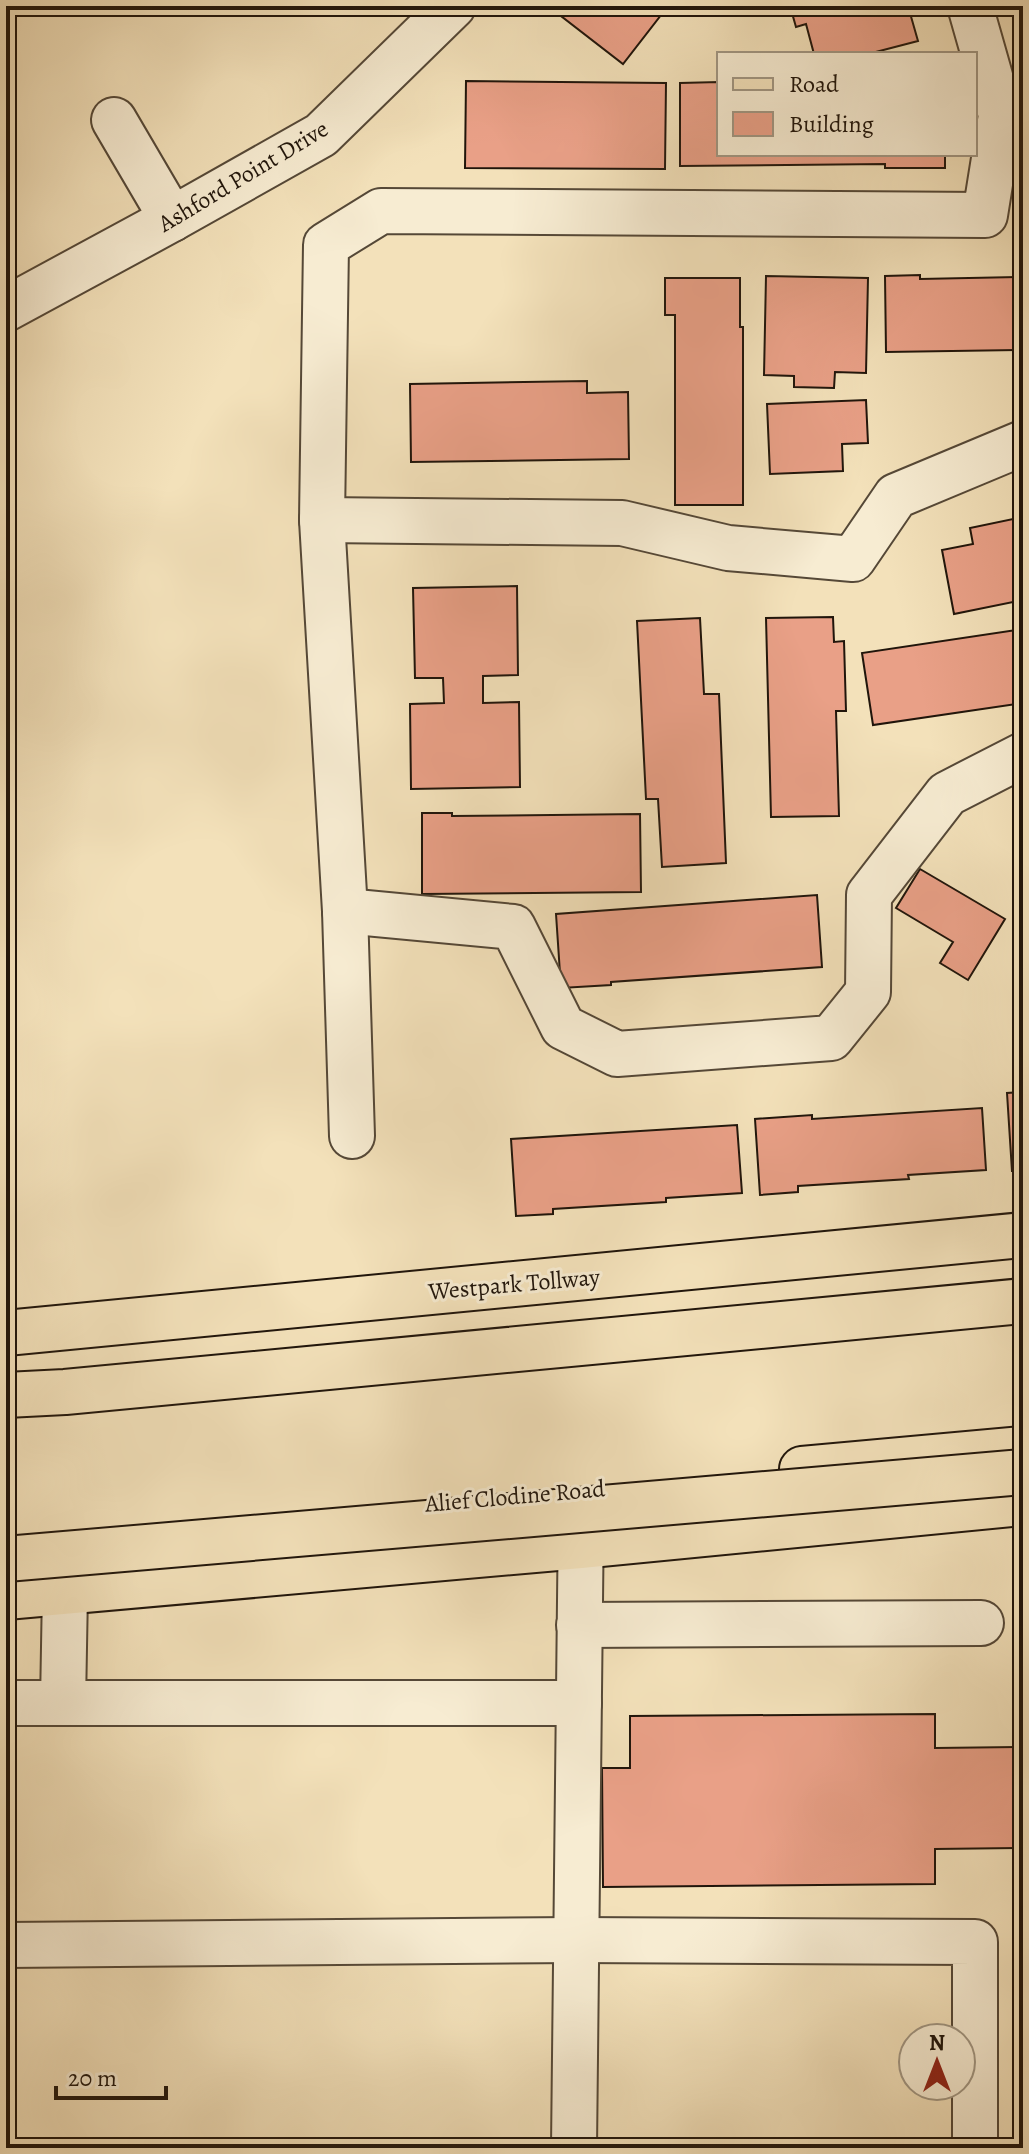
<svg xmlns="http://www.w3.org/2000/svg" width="1029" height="2154" viewBox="0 0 1029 2154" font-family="Alegreya,serif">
  <rect width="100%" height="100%" fill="#f3e1ba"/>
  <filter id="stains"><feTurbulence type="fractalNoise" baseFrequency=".0025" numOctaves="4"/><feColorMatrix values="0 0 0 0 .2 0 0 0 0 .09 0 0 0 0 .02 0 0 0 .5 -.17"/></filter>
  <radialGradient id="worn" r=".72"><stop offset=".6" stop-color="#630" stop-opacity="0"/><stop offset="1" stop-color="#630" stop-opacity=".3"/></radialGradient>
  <g fill="#e9a087" stroke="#20150b" stroke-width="2">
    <path d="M569,6h99l-45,58 -62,-48z"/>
    <path d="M790,6h118l10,35 -50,13h-54l-8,-30 -10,3z"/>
    <path d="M466,81l200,2 -1,86 -200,-1z"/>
    <path d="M719,82v72h226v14h-60v-4l-205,2v-83z"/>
    <path d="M920,275v4l103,-2v73l-137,2 -1,-76z"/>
    <path d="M766,276l102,2 -2,95 -31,-1 -1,16 -40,-1v-11l-30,-1z"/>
    <path d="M665,278h75v49h3v178h-68v-190h-10z"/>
    <path d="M587,381v12l41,-1 1,67 -218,3 -1,-78z"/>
    <path d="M866,400l2,43 -26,1 1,27 -73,3 -3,-70z"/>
    <path d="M1023,517v83l-69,14 -12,-64 31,-6 -3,-16z"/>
    <path d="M517,586l1,89 -35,1v27l36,-1 1,85 -109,2 -1,-85 34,-1 -1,-25h-28l-2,-90z"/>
    <path d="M833,617l1,25 10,-1 2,70h-10l3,105 -68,1 -5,-199z"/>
    <path d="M700,618l4,76h15l7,169 -64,4 -4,-68h-12l-9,-178z"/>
    <path d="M1023,629v74l-150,22 -11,-72z"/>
    <path d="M422,813h30v3l188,-2 1,78 -219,2z"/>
    <path d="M920,869l85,50 -37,61 -28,-17 13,-21 -57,-34z"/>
    <path d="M817,895l5,72 -211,15v3l-50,3 -5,-74z"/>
    <path d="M1023,1092v79h-11l-5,-78z"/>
    <path d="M982,1108l4,62 -78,5 1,4 -111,7v6l-38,3 -5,-76 57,-4v4z"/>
    <path d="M737,1125l5,68 -76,5v4l-113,7v5l-37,2 -5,-77z"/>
    <path d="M935,1714v34l88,-1v101l-88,1v35l-332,3 -1,-119h28v-52z"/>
  </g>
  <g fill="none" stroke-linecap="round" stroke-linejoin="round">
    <g stroke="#554837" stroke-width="48">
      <g id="minor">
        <path d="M114,120l58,99"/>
        <path d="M6,309l166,-90 149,-84 132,-129"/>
        <path d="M322,520l300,3 106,25 125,11 43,-63 127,-53"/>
        <path d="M345,911l168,16 50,100 54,27 214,-16 37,-46 1,-97 78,-101 76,-39"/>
        <path d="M352,1136l-7,-225 -23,-391 4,-275 55,-34 604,4 16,-100 -31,-109"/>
        <path d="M579,1625l402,-2"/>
        <path d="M6,1703h573"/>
        <path d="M63,1703l2,-112"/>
        <path d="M6,1945l570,-5 399,2v206"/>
        <path d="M574,2148l7,-638"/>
      </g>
    </g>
    <g stroke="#20150b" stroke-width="48">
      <g id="major">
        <path d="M802,1469l221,-20"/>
        <path d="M6,1597l574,-51 443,-43"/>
      </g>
    </g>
    <g stroke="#20150b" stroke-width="48">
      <g id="highway">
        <path d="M6,1333l1017,-98"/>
        <path d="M6,1395l59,-3 958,-91"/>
      </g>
    </g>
    <use href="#minor" stroke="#f7ecd2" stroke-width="44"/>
    <use href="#major" stroke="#f3e1ba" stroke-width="44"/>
    <use href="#highway" stroke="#f3e1ba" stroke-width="44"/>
    <g stroke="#20150b" stroke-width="48" stroke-linecap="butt">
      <path id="highway-bridge" d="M6,1559l1017,-87"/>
    </g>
    <use href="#highway-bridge" stroke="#f3e1ba" stroke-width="44"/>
  </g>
  <g text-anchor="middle" stroke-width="6" stroke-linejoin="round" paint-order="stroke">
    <g font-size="24" fill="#20150b" stroke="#f7ecd2">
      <text transform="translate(243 176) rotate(-31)" y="8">Ashford Point Drive</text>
      <text transform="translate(514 1284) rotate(-5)" y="8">Westpark Tollway</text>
      <text transform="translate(515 1496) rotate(-5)" y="8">Alief Clodine Road</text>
    </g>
  </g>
  <rect width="1029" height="2154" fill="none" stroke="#f3e1ba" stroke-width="32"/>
  <rect x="8" y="8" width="1013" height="2138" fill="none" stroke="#20150b" stroke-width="4"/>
  <rect x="16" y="16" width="997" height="2122" fill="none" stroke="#20150b" stroke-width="2"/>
  <rect x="717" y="52" width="260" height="104" fill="#f7ecd2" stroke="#a19682" stroke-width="2"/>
  <rect x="733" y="78" width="40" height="12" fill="#f3e1ba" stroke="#a19682" stroke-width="2"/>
  <text x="789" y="92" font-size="24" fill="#20150b">Road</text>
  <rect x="733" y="112" width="40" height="24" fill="#e9a087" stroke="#a19682" stroke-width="2"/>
  <text x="789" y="132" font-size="24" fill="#20150b">Building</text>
  <g transform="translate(937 2062)"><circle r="38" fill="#f7ecd2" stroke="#a19682" stroke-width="2"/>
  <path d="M0-6L14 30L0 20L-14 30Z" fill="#8f2418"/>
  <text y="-12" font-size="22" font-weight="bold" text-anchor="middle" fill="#20150b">N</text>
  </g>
  <path d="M56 2086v12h110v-12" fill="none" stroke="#20150b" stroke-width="4"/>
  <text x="68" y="2086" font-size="24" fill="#20150b" stroke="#f7ecd2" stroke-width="6" paint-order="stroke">20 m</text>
  <rect width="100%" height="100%" filter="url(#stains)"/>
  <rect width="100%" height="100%" fill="url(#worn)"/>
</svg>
